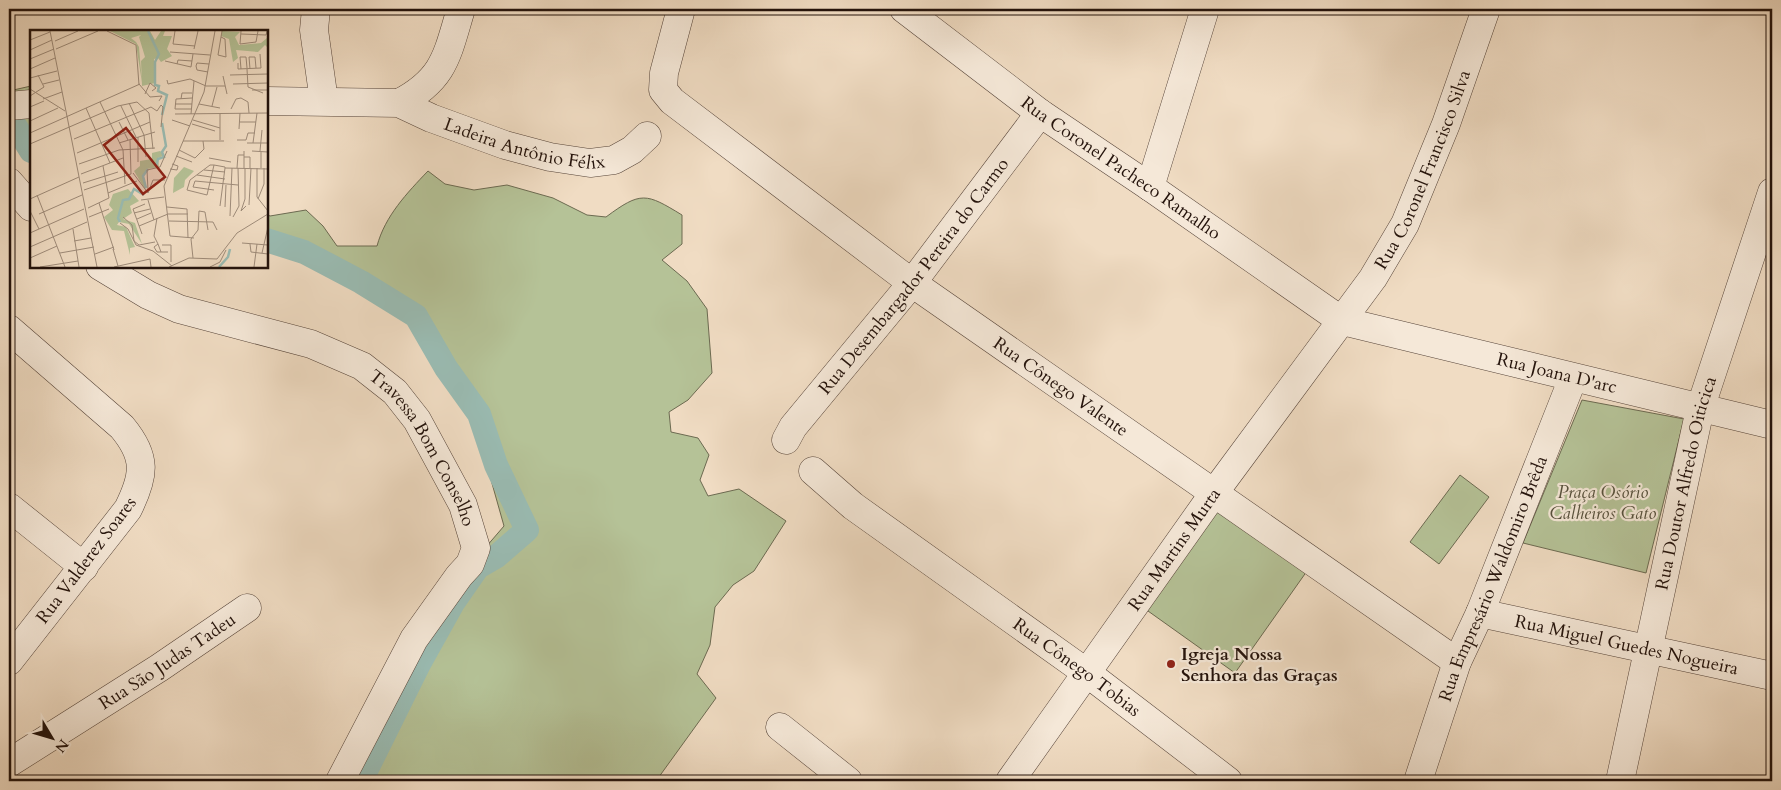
<svg xmlns="http://www.w3.org/2000/svg" width="1781" height="790" viewBox="0 0 1781 790" font-family="Cardo,serif">
  <rect width="100%" height="100%" fill="#f0dcc3"/>
  <filter id="stains"><feTurbulence type="fractalNoise" baseFrequency=".004" numOctaves="4"/><feColorMatrix values="0 0 0 0 .2 0 0 0 0 .09 0 0 0 0 .02 0 0 0 .5 -.17"/></filter>
  <radialGradient id="worn" r=".72"><stop offset=".6" stop-color="#630" stop-opacity="0"/><stop offset="1" stop-color="#630" stop-opacity=".3"/></radialGradient>
  <g fill="#b5c297" stroke="#6c6a51">
    <path d="M31,86v65c-25,-23 -22,-27 -22,-60z"/>
    <path d="M428,171l17,13 29,6 33,-5 46,13 34,17 19,2c35,-26 40,-24 76,-2v29l-20,16 25,21 20,28 5,64 -24,27 -19,12 2,20 27,6 11,17 -9,25 8,16 31,-7 47,32 -32,50 -21,14 -18,22 -5,38 -13,29 19,24 -60,83h-305l110,-205 43,-50 -29,-103 -29,-55 -33,-45 -42,-38 -105,-34v-37l4,2 36,-6 17,16 14,20h40c8,-30 30,-53 51,-75z"/>
    <path d="M1582,400l102,19 -38,154 -123,-30z"/>
    <path d="M1460,475l29,22 -50,67 -29,-22z"/>
    <path d="M1214,505l93,66 -72,102 -94,-67z"/>
  </g>
  <g fill="none" stroke-linecap="round" stroke-linejoin="round">
    <g stroke="#9abcb3" stroke-width="24">
      <path d="M16,127l15,24"/>
      <path d="M266,240l38,12 57,30 55,34 30,52 33,46 17,51 31,65 -30,26 -19,11 -25,36 -34,61 -58,117"/>
    </g>
    <g stroke="#564439" stroke-width="29">
      <g id="minor">
        <path d="M316,9l-2,21 10,71"/>
        <path id="s1" d="M681,9l-17,64 -1,17 9,11 240,182 545,379"/>
        <path id="s2" d="M904,9l136,104 110,74 192,134 430,104"/>
        <path id="s3" d="M266,101l133,2 32,15 74,27 45,12 40,6 24,-3 18,-10 15,-14"/>
        <path d="M399,103c46,-24 48,-48 62,-94"/>
        <path d="M9,106l22,-2"/>
        <path d="M9,182l22,25"/>
        <path d="M1150,187l55,-178"/>
        <path id="s4" d="M100,266l48,29 31,14 132,35 51,22 33,26 22,28 46,85 13,43 -6,16 -11,12 -45,63 -74,142"/>
        <path d="M9,329l113,98c25,30 23,48 6,82l-119,152"/>
        <path id="s5" d="M786,440l7,-13 119,-144 128,-170"/>
        <path id="s6" d="M813,471l40,35 234,167 141,108"/>
        <path d="M9,507l75,60"/>
        <path id="s7" d="M1480,613l292,63"/>
        <path d="M780,727l68,54"/>
        <path id="s8" d="M9,763l150,-95 88,-60"/>
        <path id="s9" d="M1010,781l204,-288 159,-215 32,-54 41,-100 40,-115"/>
        <path id="s10" d="M1418,781l39,-119 23,-49 93,-235"/>
        <path id="s11" d="M1620,781l80,-372 72,-217"/>
      </g>
    </g>
    <use href="#minor" stroke="#f5e8d8" stroke-width="28"/>
  </g>
  <circle fill="#8f2418" stroke="#f5e8d8" stroke-width="2" cx="1171" cy="664" r="5"/>
  <g text-anchor="middle" stroke-width="4.5" stroke-linejoin="round" paint-order="stroke">
    <g font-size="18" fill="#23120b" stroke="#f5e8d8">
      <text dy="6" stroke="none"><textPath href="#s3" startOffset="266">Ladeira Antônio Félix</textPath></text>
      <text dy="6" stroke="none"><textPath href="#s2" startOffset="269">Rua Coronel Pacheco Ramalho</textPath></text>
      <text dy="6" stroke="none"><textPath href="#s9" startOffset="740">Rua Coronel Francisco Silva</textPath></text>
      <text dy="6" stroke="none"><textPath href="#s5" startOffset="208">Rua Desembargador Pereira do Carmo</textPath></text>
      <text dy="6" stroke="none"><textPath href="#s2" startOffset="759">Rua Joana D'arc</textPath></text>
      <text dy="6" stroke="none"><textPath href="#s1" startOffset="580">Rua Cônego Valente</textPath></text>
      <text dy="6" stroke="none"><textPath href="#s4" startOffset="386">Travessa Bom Conselho</textPath></text>
      <text dy="6" stroke="none"><textPath href="#s11" startOffset="305">Rua Doutor Alfredo Oiticica</textPath></text>
      <text dy="6" stroke="none"><textPath href="#s9" startOffset="284">Rua Martins Murta</textPath></text>
      <text transform="translate(86 560) rotate(-53)" y="6">Rua Valderez Soares</text>
      <text dy="6" stroke="none"><textPath href="#s10" startOffset="216">Rua Empresário Waldomiro Brêda</textPath></text>
      <text dy="6" stroke="none"><textPath href="#s7" startOffset="150">Rua Miguel Guedes Nogueira</textPath></text>
      <text dy="6" stroke="none"><textPath href="#s8" startOffset="188">Rua São Judas Tadeu</textPath></text>
      <text dy="6" stroke="none"><textPath href="#s6" startOffset="329">Rua Cônego Tobias</textPath></text>
    </g>
    <g font-size="18" font-style="italic" fill="#56503c" stroke="#f5e8d8">
      <text x="1603" y="498">Praça Osório<tspan x="1603" dy="21">Calheiros Gato</tspan></text>
    </g>
    <g font-size="18" font-weight="bold" fill="#23120b" stroke="#f5e8d8" text-anchor="start">
      <text x="1181" y="660">Igreja Nossa<tspan x="1181" dy="21">Senhora das Graças</tspan></text>
    </g>
  </g>
  <g transform="translate(30 30)">
    <rect width="238" height="238" fill="#f0dcc3"/>
    <path d="M80,1h40l5,9 6,-9h4l-2,5h9l-5,13 5,7 -11,6 -3,-4 -4,1 1,24 -13,3 -1,-25 4,-4 -6,-20 2,-2 -10,3 5,4 3,5 3,36 -6,-39zM192,1l18,1 -5,5 4,8 22,-2 6,-5v9l-2,-2 -7,7 -22,-2 2,8 -5,4 -4,-23 -8,-3zM130,121l5,4 -7,3 1,9 -12,2 -4,7 3,15 -12,-20 6,-5v-5l12,-2v-6zM154,137l10,4 -9,9 -1,7 -11,6 1,-15zM98,159l11,12 -9,5 2,7 -9,6 12,4 7,21 -13,-20 -10,-2 -2,3 9,2 9,20 -5,1v7l-6,-24 -12,-1 -8,-13 9,-7 -4,-5 4,-11z" fill="#b5c297"/>
    <path fill="none" stroke="#9abcb3" stroke-width="2.5" d="M118,1l11,23 -4,8v23l4,1 -1,5 9,4 -5,20M126,137l2,-8 6,-2 -2,-5 4,-6 -4,-23M116,158l-3,-12 5,-7M90,192l-2,-4 5,-18 6,-1 5,-10 10,6M189,237l9,-10 2,-8"/>
    <path fill="none" stroke="#9e8b79" stroke-width="1" d="M20,1l47,236M77,1l29,14 3,40M145,1l-2,13 22,2M211,1l-1,13 16,-2 2,-11M211,4l25,1 1,-4M191,7l4,2 1,18 -8,-2 4,-24M0,10l20,-8M25,11l23,-10M26,19l42,-18M164,19l4,-18M0,20l22,-10M140,22l40,3M0,29l24,-10M135,31l26,6 2,-13M208,33v6l23,-1 -1,-14M147,34l1,-4 14,1M0,39l25,-11M211,39l-1,-12h6l1,11M217,39l1,18 15,6M220,39l-1,-12h6l1,11M178,42l-11,-2 -1,-4 1,-3 12,1M200,45l38,-1M193,46l4,18M0,48l27,-7M137,50l1,4 22,-5 16,7h19M13,54l16,-4M109,54l11,13 12,-1 -3,5M203,54l35,-1M0,59l35,22M222,60h16M115,64l5,-11 6,5 -4,3M0,66l14,-9 -6,-12M13,69l19,-7M151,69l1,-6h10M70,72l23,48 2,34M99,73l15,32 2,22M145,74h17M169,74l21,4M91,76l15,31M182,76l5,-19M0,77l14,-6M56,78l24,55M161,79h-16l1,-10 16,-1M201,79l5,-10 5,-1 7,4 1,11M145,84l93,-1M161,84l3,-33M142,90l18,6M163,90l27,8M0,91l28,-13M89,92l9,18M210,92h16M162,94l23,7M131,97l2,-20M209,99l1,-16M0,103l110,-49M108,107v25M44,109l77,-32 6,4 4,-6 2,2M190,110v-26M207,110h9l2,-7h7M153,111h41M89,113l36,-11M217,113h21M223,113l4,-30M0,114l88,-38 19,-4 12,11 4,36M149,120l16,8 9,-9 -1,-8M214,121v17M222,121l16,1M230,121l2,-21M47,123l73,-31M146,126l16,6M214,127h6v11M179,128l22,4M49,134l40,-14 36,-2M184,135l-7,30 -20,-5 3,-10 20,-15h4l11,2v1l43,1M207,138l1,-13h6M215,138v31l-4,12 5,-5M227,138v29l11,14M231,138v-16M140,139l7,1 1,-4 -6,-2M174,140l21,2M103,143l15,20 5,-13h12M51,144l42,-16M167,145l28,4M53,153l35,-11M163,157l2,-6 43,4M163,157l21,3M54,160l47,-16 -1,-34M78,163l29,-12M7,165l28,72M112,165l6,-5 -1,-20 13,-3 7,-16M0,169l49,-22M228,169l6,-15v-16M111,170l23,-3M118,170l6,20M69,173l15,47M219,175l2,-37M190,176l5,-38M137,177l20,2 1,29M195,177l1,-22M58,178l21,-10 -6,-32M0,181l9,18M104,183l16,-4M9,184l43,-19M200,186l2,-48M59,187l20,-8M93,187l9,8 2,16 5,4M203,187l6,-11 -1,-38M127,188l-3,18 4,8M107,189l14,-6M139,191l44,1 4,8M90,193l8,6 8,16 17,6 19,15M109,196l29,-12h20M43,199l6,38M0,203l54,-24M112,204l-9,-25 12,-5M164,208l-24,-2 -6,-50 40,-94 11,-61M44,211l17,-3M212,213l26,2M220,214l1,8 17,2M109,215l16,-3M132,215h9v17M0,217l57,-25M83,219l5,17M131,222l-3,-8 -4,3 3,5h11M30,223l34,-6M232,223l6,-26M65,224l19,-7M0,228l27,-12M163,228l-2,-19 7,-9 1,-19 6,1 3,18M10,237l38,-6M84,237l36,-8 1,8M139,237l20,-9 28,1 20,-26 31,-19M180,237l10,-5 6,-12M224,237l3,-23"/>
    <path fill="#8f2418" fill-opacity="0.15" stroke="#8f2418" stroke-width="2.5" d="M96,98l39,49 -22,17 -39,-49z"/>
    <rect width="238" height="238" fill="none" stroke="#23120b" stroke-width="2.5"/>
  </g>
  <rect width="1781" height="790" fill="none" stroke="#f0dcc3" stroke-width="30"/>
  <rect x="10" y="10" width="1761" height="770" fill="none" stroke="#23120b" stroke-width="2.5"/>
  <rect x="15" y="15" width="1751" height="760" fill="none" stroke="#23120b"/>
  <g transform="translate(52 738) rotate(128)" stroke="#f5e8d8" stroke-width="4" paint-order="stroke">
  <path d="M0-4L9 19L0 12L-9 19Z" fill="#23120b"/>
  <text y="-8" font-size="14" font-weight="bold" text-anchor="middle" fill="#23120b">N</text>
  </g>
  <rect width="100%" height="100%" filter="url(#stains)"/>
  <rect width="100%" height="100%" fill="url(#worn)"/>
</svg>
